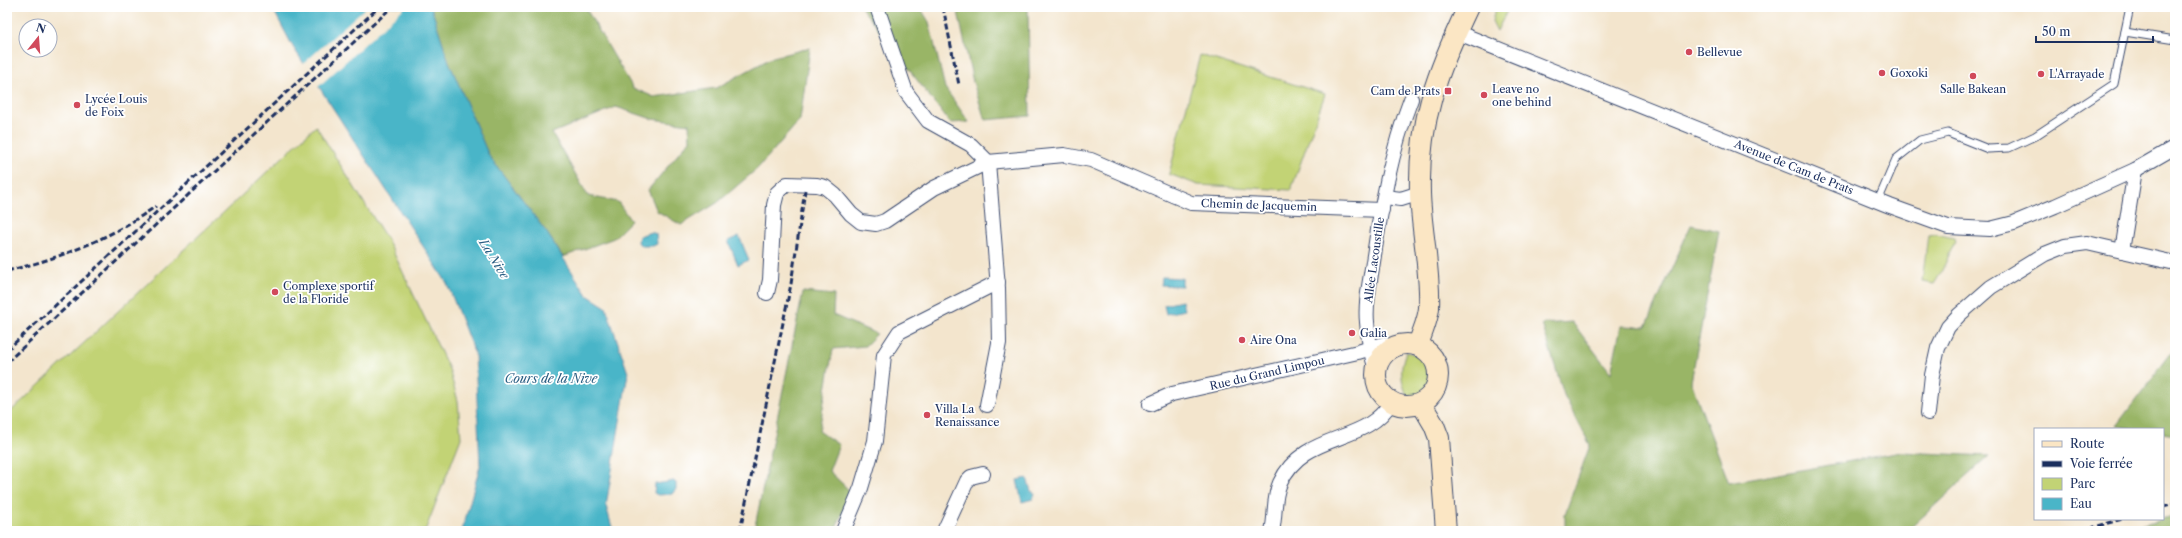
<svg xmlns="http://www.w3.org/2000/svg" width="2182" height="538" viewBox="0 0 2182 538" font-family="'Libre Caslon Text',serif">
  <rect width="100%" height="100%" fill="#fff"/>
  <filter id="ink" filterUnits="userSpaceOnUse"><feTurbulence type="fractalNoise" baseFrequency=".025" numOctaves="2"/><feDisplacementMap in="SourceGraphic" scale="8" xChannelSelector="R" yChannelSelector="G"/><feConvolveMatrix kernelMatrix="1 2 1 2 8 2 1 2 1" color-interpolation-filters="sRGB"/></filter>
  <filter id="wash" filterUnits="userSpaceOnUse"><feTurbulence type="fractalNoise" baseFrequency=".012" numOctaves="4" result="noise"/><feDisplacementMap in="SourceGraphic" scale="16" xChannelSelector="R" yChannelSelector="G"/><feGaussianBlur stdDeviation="0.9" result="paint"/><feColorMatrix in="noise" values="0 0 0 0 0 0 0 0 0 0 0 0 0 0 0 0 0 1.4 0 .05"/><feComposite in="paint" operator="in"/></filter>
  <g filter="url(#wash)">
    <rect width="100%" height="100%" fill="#f3e5cd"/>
    <g fill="#c2d375" stroke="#6e816a">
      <path d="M1496,7h13l-12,24 -5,-10z"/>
      <path d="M1200,55l125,39 -34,96 -93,-5 -29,-11z"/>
      <path d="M316,126l72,115 61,128 9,32 3,37 -36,93h-418v-116z"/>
      <path d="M1936,234l18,4 1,4c-7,14 -12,29 -21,42l-12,-2 6,-47z"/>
      <path d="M1406,352l16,4c14,16 10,40 -14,42 -7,-16 -9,-29 -2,-46z"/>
    </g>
    <g fill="#99b566" stroke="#5a7262">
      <path d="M431,7h154l48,81 21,9 62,-9 57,-31 37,-9 -10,72 -42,48 -41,35 -36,22 -24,-14 -9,-21 42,-50 -1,-16 -37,-5 -36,-12 -64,26 36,63 30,6 13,19 -17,17 -51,19 -16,-24 -58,-77 -40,-94z"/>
      <path d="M861,7h59l9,15 16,66 24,34 -19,1z"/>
      <path d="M957,7h71l2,109 -45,4 -12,-38z"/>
      <path d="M1691,225l28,6 -28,151 38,101 172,-31 88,4 -82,75h-342v-17l25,-69 -26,-50 -22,-71 30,-2 39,51 10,-47 25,1z"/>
      <path d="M803,292l31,3 -1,20 44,19 -12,12 -32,3 -14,82 20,14 -10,26 22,21 -16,39h-81z"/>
      <path d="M2175,348v87l-12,-2v-4h-25l-22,-3z"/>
      <path d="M2175,515v16h-55z"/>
    </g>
    <g fill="#4ab5c8" stroke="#327293">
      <path d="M272,7h159l18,55 40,94 58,77 40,62 19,12 22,66 -22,133 7,25h-151l18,-65 -5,-111 -28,-72 -154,-236z"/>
      <path d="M651,232l5,2 1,10 -4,2h-12l-3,-4 1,-6z"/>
      <path d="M739,236l10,24 -11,5 -10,-24z"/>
      <path d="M1162,277l20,1v8l-21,-1z"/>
      <path d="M1182,301l2,9 -18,4 -2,-9z"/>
      <path d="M1027,478l4,13 4,2 -2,6 -11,3 -5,-22z"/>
      <path d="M674,481l2,2v6l-4,5 -14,1 -4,-2 1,-9z"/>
    </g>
    <path fill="#f3e5cd" d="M366,7h39l-88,81 -15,-23z"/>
  </g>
  <g filter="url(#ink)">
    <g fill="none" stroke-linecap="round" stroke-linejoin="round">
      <g stroke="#3b4a6f" stroke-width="9">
        <g id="lane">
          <path d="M2125,32l50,8"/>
          <path d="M1878,201l18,-42 24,-19 28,-7 40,16 21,-1 26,-12 79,-52 16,-77"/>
        </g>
      </g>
      <g stroke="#3b4a6f" stroke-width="16">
        <g id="street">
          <path d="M877,7l29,85 22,29 43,24 17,17"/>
          <path d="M1456,32l434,174 58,21 42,2 24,-6 41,-17 80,-36 40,-23"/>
          <path d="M1385,197l16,2 19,-6"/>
          <path d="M2122,251l13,-81"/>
          <path d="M767,293l3,-13 4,-75 3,-12 10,-9 30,1 8,2 10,8 16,19 10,8 15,2 9,-3 49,-33 54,-26 76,-7 27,5 100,43 191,7"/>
          <path d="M1376,370c-5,-16 -8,-31 -9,-48 -2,-20 3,-40 6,-60 8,-55 18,-111 38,-163"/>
          <path d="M1150,404l22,-10 186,-42 26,-8"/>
          <path d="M987,405l12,-62 -1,-55 -10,-126"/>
          <path d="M1928,413l4,-38 6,-27 10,-21 11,-12 32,-28 54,-33 20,-8 22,-3 88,20"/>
          <path d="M843,531l18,-43 14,-47 9,-86 15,-23 99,-50"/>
          <path d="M944,531l23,-50 4,-4 12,-3"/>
          <path d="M1272,531c4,-16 1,-33 8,-48 24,-53 86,-37 111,-81"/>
        </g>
      </g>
      <g stroke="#3b4a6f" stroke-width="22">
        <g id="secondary">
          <circle cx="1407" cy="375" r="31"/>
          <path d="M1418,346c3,-12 10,-25 11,-38 2,-35 -8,-79 -9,-115 -2,-72 18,-123 48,-186"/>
          <path d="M1421,403l13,22 5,13 7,93"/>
        </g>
      </g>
      <use href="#lane" stroke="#fff" stroke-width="7"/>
      <use href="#street" stroke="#fff" stroke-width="14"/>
      <use href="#secondary" stroke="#fbe6c4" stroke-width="20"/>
      <g stroke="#1b2f5e" stroke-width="3" stroke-dasharray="6 3" stroke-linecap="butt">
        <path d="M943,7l16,78"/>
        <path d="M7,271c54,-13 103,-32 149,-65"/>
        <path d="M7,350l372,-343"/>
        <path d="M7,362l385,-355"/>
        <path d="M2163,507l12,-3"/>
        <path d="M740,531l51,-247 14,-94"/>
        <path d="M2081,531l41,-12"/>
      </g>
    </g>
  </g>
  <g fill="#d1495b" stroke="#fff" stroke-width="1.5">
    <circle cx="1689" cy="52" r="4"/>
    <circle cx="1882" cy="73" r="4"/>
    <circle cx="2041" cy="74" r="4"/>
    <circle cx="1973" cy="76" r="4"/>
    <rect x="1444" y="87" width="8" height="8" rx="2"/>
    <circle cx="1484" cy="95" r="4"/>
    <circle cx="77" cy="105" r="4"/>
    <circle cx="275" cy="292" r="4"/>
    <circle cx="1352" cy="333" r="4"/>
    <circle cx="1242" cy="340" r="4"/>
    <circle cx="927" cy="415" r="4"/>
  </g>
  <g text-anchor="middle" stroke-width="3.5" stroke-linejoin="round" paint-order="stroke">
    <g font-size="11" fill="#1b2f5e" stroke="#fff" text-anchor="start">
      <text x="1697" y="56">Bellevue</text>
      <text x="1890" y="77">Goxoki</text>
      <text x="2049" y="78">L'Arrayade</text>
      <text x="1492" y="93">Leave no<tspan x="1492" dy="13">one behind</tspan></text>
      <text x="1973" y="93" text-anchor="middle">Salle Bakean</text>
      <text x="1440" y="95" text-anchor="end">Cam de Prats</text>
      <text x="85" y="103">Lycée Louis<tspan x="85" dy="13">de Foix</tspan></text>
      <text x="283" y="290">Complexe sportif<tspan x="283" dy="13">de la Floride</tspan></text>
      <text x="1360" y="337">Galia</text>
      <text x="1250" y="344">Aire Ona</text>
      <text x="935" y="413">Villa La<tspan x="935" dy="13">Renaissance</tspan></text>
    </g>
    <g font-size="11" fill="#1b2f5e" stroke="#fff">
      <text transform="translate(1794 167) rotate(22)" y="4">Avenue de Cam de Prats</text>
      <text transform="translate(1259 205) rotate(2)" y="4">Chemin de Jacquemin</text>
      <text transform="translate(1374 260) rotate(-82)" y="4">Allée Lacoustille</text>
      <text transform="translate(1267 373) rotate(-13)" y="4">Rue du Grand Limpou</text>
    </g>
    <g font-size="12" font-style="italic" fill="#2b5e83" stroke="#fff">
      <text transform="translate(494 259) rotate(58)" y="4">La Nive</text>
      <text x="551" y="383">Cours de la Nive</text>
    </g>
  </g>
  <rect width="2182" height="538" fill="none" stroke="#fff" stroke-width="24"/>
  <rect x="2034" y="428" width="130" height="92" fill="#ffffff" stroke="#a4acbf"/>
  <rect x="2042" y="441" width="20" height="6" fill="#fbe6c4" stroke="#a4acbf"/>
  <text x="2070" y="448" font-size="12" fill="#1b2f5e">Route</text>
  <rect x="2042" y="461" width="20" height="6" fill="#1b2f5e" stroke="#a4acbf"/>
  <text x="2070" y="468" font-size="12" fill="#1b2f5e">Voie ferrée</text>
  <rect x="2042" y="478" width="20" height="12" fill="#c2d375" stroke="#a4acbf"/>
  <text x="2070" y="488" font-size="12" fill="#1b2f5e">Parc</text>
  <rect x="2042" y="498" width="20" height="12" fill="#4ab5c8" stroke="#a4acbf"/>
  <text x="2070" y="508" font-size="12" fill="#1b2f5e">Eau</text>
  <g transform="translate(38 38) rotate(17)"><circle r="19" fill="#ffffff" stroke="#a4acbf"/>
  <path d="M0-3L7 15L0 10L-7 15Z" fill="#d1495b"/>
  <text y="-6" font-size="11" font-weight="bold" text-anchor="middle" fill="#1b2f5e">N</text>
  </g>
  <path d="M2036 36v6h117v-6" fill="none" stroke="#1b2f5e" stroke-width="2"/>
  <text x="2042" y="36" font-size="12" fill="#1b2f5e" stroke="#ffffff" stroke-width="3" paint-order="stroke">50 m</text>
</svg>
